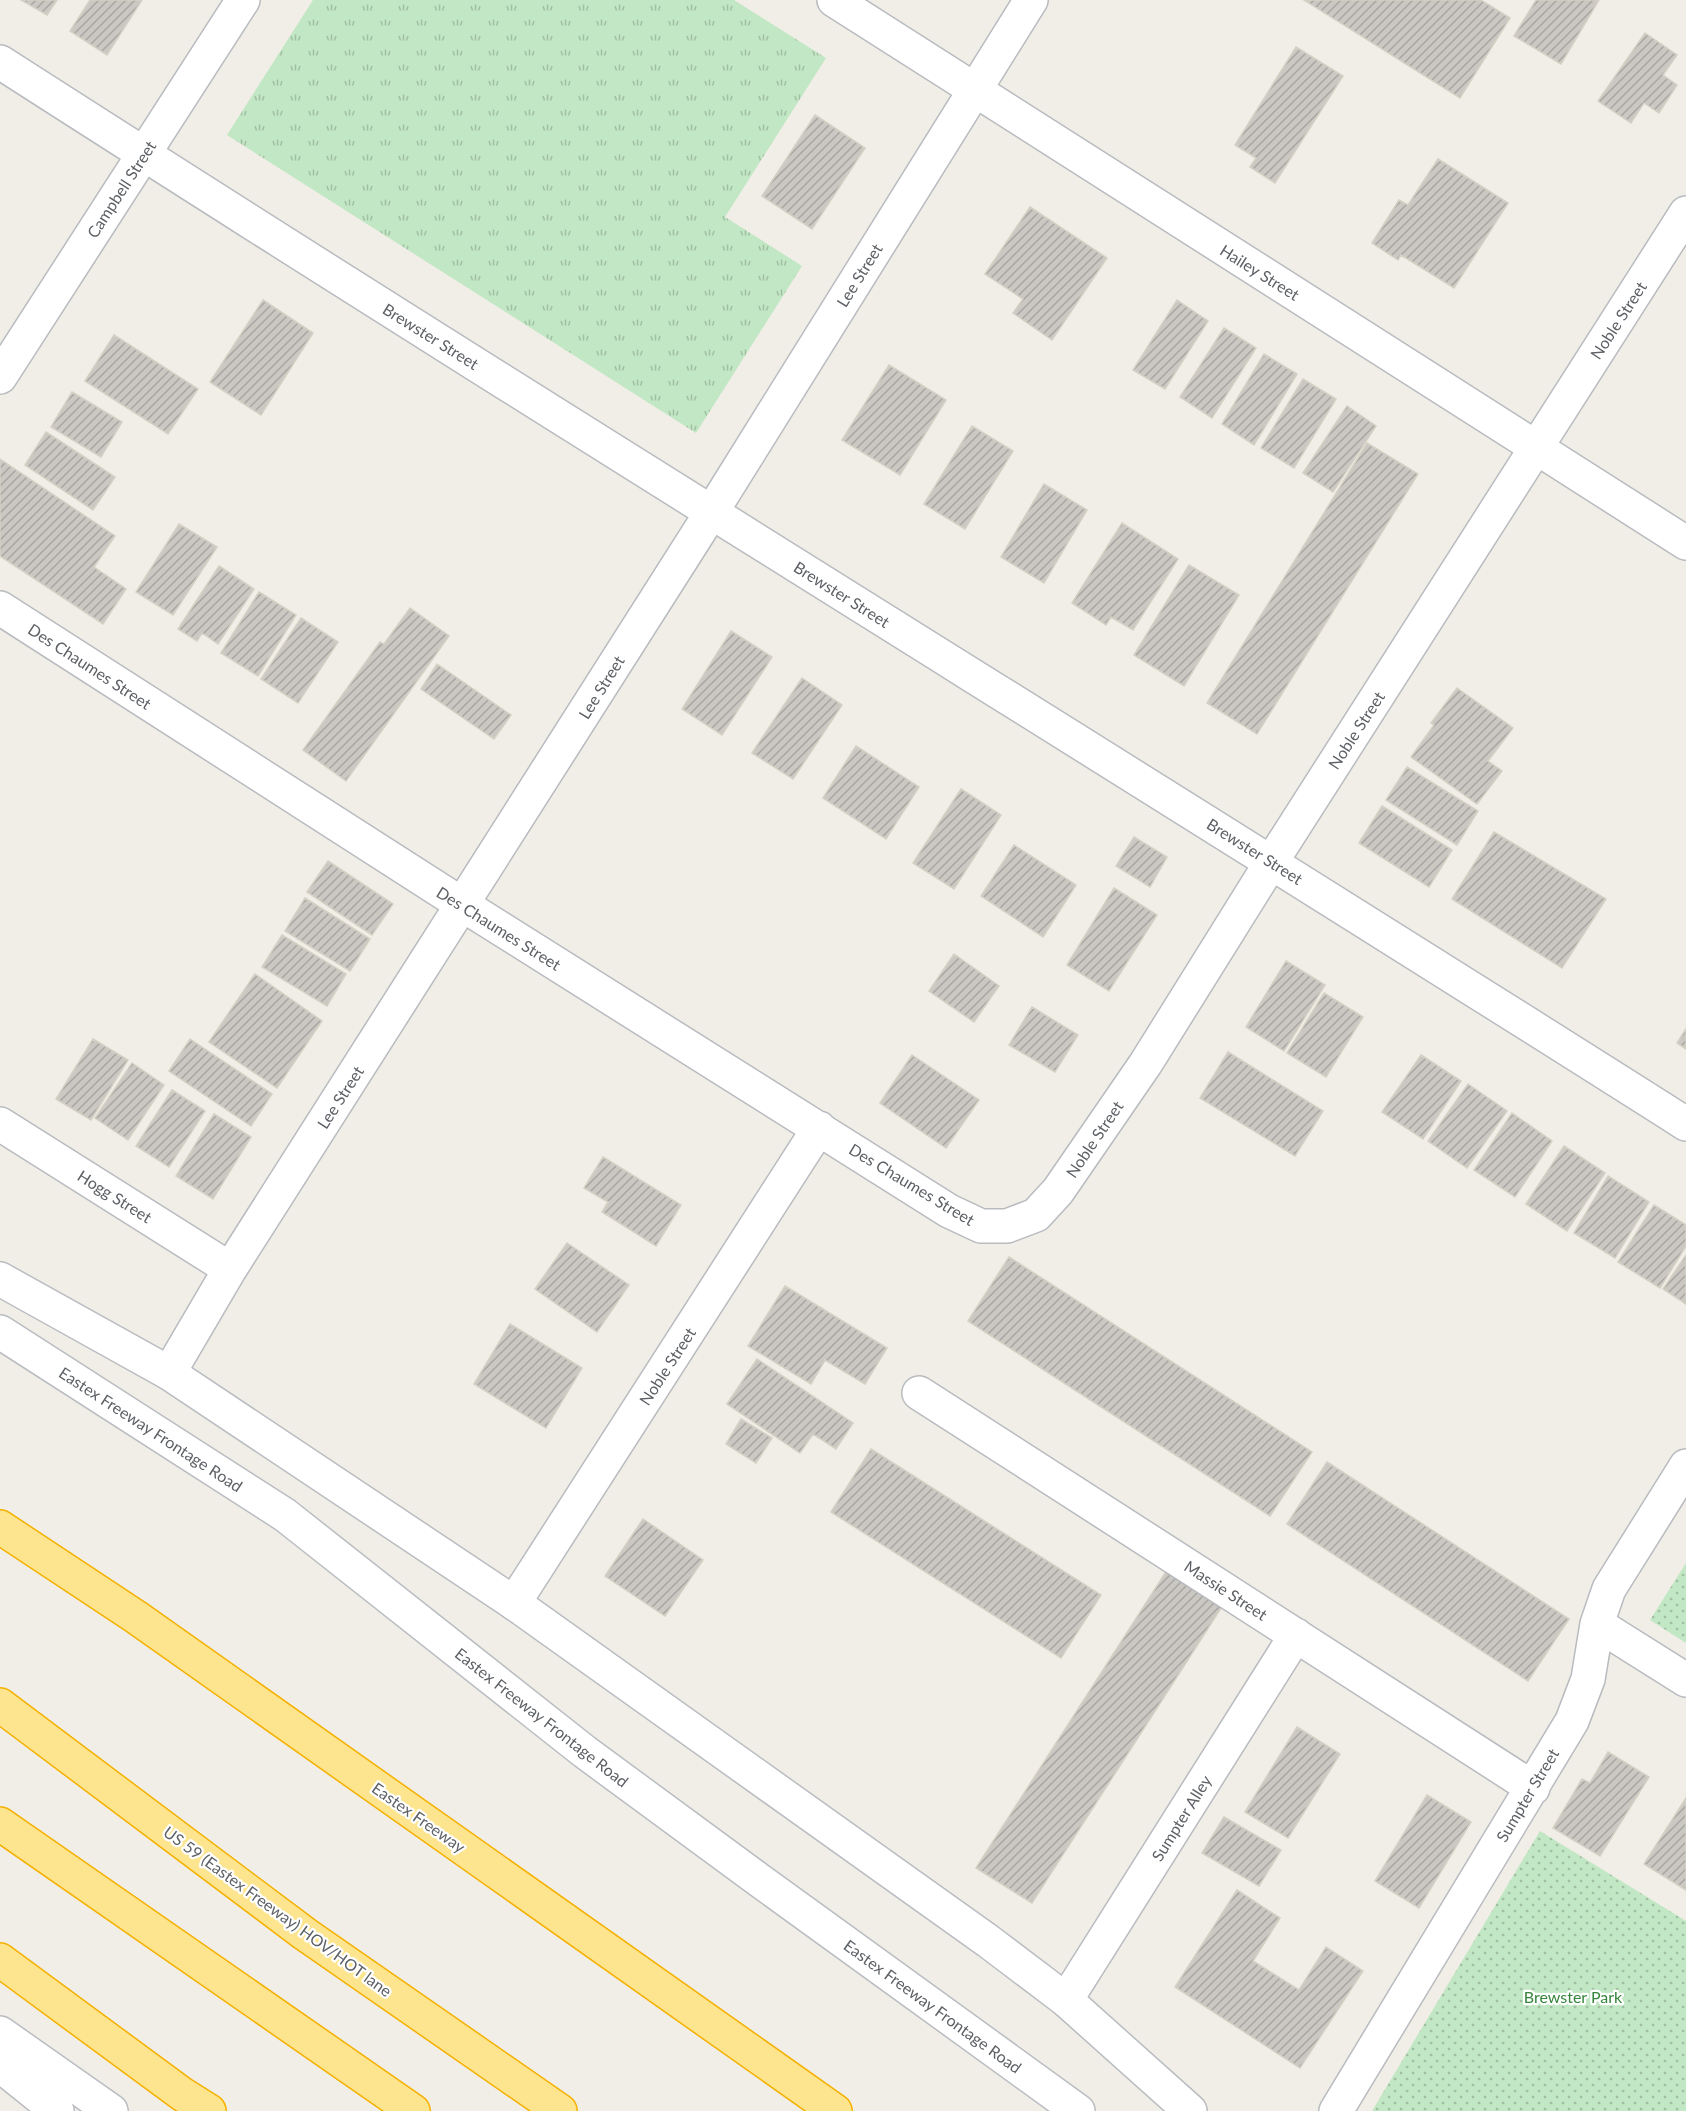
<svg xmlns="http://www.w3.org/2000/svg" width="1686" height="2111" font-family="Lato,sans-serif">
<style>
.grass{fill:url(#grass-tufts)}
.park{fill:url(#park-dots)}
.building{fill:url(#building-hatch);stroke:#d4d0c4;stroke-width:1.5}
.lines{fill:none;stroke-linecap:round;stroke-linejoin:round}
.minor-casing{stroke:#b8bbbf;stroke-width:36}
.secondary-casing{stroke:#b9bcc1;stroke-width:36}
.motorway-casing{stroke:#f5b000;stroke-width:36}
.minor{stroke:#fff;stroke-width:33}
.secondary{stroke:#fff;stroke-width:33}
.motorway{stroke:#fde58f;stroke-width:33}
.labels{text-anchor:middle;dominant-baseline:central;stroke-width:4.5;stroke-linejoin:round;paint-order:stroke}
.street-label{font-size:16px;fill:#5d6166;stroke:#fff}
.park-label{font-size:16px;fill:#35853c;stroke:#fff}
</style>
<defs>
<pattern id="grass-tufts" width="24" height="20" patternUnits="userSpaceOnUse" patternTransform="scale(1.5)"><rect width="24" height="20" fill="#c2e7c4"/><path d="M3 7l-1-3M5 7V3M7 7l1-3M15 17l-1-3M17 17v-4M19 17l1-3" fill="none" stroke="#a1bfa3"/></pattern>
<pattern id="park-dots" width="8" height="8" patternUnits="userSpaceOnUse" patternTransform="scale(1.5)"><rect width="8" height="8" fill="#c2e7c4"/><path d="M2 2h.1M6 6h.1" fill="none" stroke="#a1bfa3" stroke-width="1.8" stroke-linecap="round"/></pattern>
<pattern id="building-hatch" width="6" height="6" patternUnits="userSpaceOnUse" patternTransform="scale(1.5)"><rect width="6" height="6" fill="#cbc8c3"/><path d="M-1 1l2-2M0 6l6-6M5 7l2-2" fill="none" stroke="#a8a6a2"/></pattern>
</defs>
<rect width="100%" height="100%" fill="#f0eee6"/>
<path class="grass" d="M313,0h421l92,58 -101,159 77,49 -106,167 -469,-298z"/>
<path class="park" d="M1686,1563v80l-36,-23z
M1540,1831l146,90v190h-314z"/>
<path class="building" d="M21,0h36l-10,15z
M90,0h52l-35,55 -37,-24z
M1304,0h177l29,18 -50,80z
M1536,0h63l-38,64 -47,-28z
M1645,33l32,22 -14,20 14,10 -18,28 -15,-10 -13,20 -33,-22z
M1296,47l47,29 -68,107 -25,-16 6,-9 -21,-13z
M815,115l50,33 -53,81 -50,-33z
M1438,159l70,44 -54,85 -53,-33 -3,5 -26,-17 27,-43 9,5z
M1030,207l77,51 -55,82 -39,-27 10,-14 -38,-25z
M263,300l50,33 -52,82 -51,-33z
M1177,300l31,21 -43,68 -32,-19z
M1224,328l32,20 -44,70 -32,-21z
M114,335l84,54 -30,45 -83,-53z
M1264,354l33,20 -43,71 -32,-21z
M889,365l57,35 -46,75 -58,-35z
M1303,379l33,20 -42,69 -33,-20z
M72,392l50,30 -21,35 -50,-30z
M1347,406l29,20 -43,66 -30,-19z
M972,426l41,25 -48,78 -41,-25z
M46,432l69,45 -22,33 -68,-45z
M1367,443l51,31 -161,260 -50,-31z
M0,459l115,77 -21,31 32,22 -23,35 -103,-68z
M1044,484l43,26 -43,73 -43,-26z
M1122,523l56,36 -45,71 -22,-13 -5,8 -34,-22z
M179,524l38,23 -44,68 -37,-23z
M1189,565l50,30 -55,91 -50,-31z
M219,566l35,23 -36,55 -16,-11 -5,8 -19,-12z
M259,592l37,23 -38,61 -37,-23z
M410,608l39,28 -103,145 -43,-31 77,-108 4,2z
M301,618l37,24 -40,61 -37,-24z
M731,631l41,26 -50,78 -40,-26z
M437,664l74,51 -17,24 -73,-50z
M802,678l40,27 -49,74 -41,-26z
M1457,688l56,40 -25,33 14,10 -25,33 -66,-47 23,-32 -3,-2z
M856,746l63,41 -33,52 -63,-41z
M1407,767l71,44 -21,34 -71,-45z
M961,789l40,26 -47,74 -41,-26z
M1382,806l70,44 -23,37 -70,-44z
M1494,832l112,67 -44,69 -110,-69z
M1134,837l33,20 -17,30 -34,-21z
M1014,845l62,40 -33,52 -62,-41z
M328,861l65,43 -21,31 -65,-43z
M1114,888l43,27 -48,76 -42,-26z
M305,898l65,41 -20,32 -65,-40z
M282,935l64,39 -19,32 -65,-39z
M954,954l45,32 -25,36 -45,-31z
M1286,961l39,24 -41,66 -38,-24z
M255,974l67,47 -45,67 -68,-46z
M1324,993l39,24 -37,60 -39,-24z
M1032,1007l46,28 -23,37 -46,-27z
M1686,1029v20l-9,-6z
M93,1039l35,21 -37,60 -35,-21z
M190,1039l82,55 -21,32 -82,-55z
M1228,1052l95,59 -28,45 -95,-58z
M912,1055l67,45 -33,48 -66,-45z
M1421,1055l40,26 -38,58 -41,-27z
M132,1063l32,22 -36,55 -33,-22z
M1468,1084l39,27 -40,57 -39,-27z
M172,1090l33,21 -36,56 -33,-21z
M1512,1113l40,28 -37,56 -41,-27z
M214,1114l37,23 -38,62 -37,-23z
M1564,1146l41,27 -38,58 -41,-27z
M603,1157l78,48 -25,41 -54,-34 6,-10 -24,-14z
M1608,1176l41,26 -34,56 -41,-25z
M1654,1205l32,20v21l-26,42 -42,-26z
M567,1243l62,42 -32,47 -62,-43z
M1686,1255v49l-23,-15z
M1009,1257l303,195 -42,64 -302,-195z
M785,1286l102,62 -22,36 -40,-24 -14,24 -63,-38z
M510,1324l72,44 -36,60 -72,-44z
M757,1359l96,64 -17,26 -23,-15 -13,19 -73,-49z
M741,1419l31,19 -16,25 -30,-19z
M871,1449l230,146 -40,63 -230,-146z
M1327,1462l242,157 -41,62 -241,-157z
M643,1519l60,41 -38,56 -60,-40z
M1169,1567l56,35 -193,301 -56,-35z
M1297,1727l43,27 -52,84 -43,-26z
M1608,1752l41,25 -49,79 -47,-28 29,-49 8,4z
M1427,1795l44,27 -52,86 -44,-27z
M1686,1798v92l-42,-26z
M1224,1817l57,33 -22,36 -57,-33z
M1237,1890l43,28 -27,43 46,29 27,-43 37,24 -63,97 -125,-81z"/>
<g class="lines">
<g class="minor-casing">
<path id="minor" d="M834,0l852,543
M0,62c559,359 1125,706 1686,1062
M0,377l243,-377
M0,608l463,297 486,306 32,15h26l29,-11 22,-24 88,-128 126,-202 414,-648
M0,1124l230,145
M169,1373l61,-104 481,-756 320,-513
M919,1393l614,395
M514,1603l305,-475
M1597,1624l89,56
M1066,2000l230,-365
M1336,2111l236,-390 16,-42 9,-55 12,-35 77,-123"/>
</g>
<g class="secondary-casing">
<path id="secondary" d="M0,1279l169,94 345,230 474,338 78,59 124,111
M0,1332l285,183 300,237 174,128 319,231
M0,2033l111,78
M0,2065l57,46"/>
</g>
<g class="motorway-casing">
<path id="motorway" d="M0,1527l136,90 699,494
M0,1705l305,229 255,177
M0,1824l413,287
M0,1960l182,134 27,17"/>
</g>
<use href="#minor" class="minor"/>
<use href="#secondary" class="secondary"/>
<use href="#motorway" class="motorway"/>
</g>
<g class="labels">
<g class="street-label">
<text transform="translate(121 189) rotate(-57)">Campbell Street</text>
<text transform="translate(1260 272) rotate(32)">Hailey Street</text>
<text transform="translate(859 275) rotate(-58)">Lee Street</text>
<text transform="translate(1618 320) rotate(-57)">Noble Street</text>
<text transform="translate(431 336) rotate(32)">Brewster Street</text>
<text transform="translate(842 594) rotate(32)">Brewster Street</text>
<text transform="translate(90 666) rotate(33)">Des Chaumes Street</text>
<text transform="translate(601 687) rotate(-58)">Lee Street</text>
<text transform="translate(1356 730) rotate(-57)">Noble Street</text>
<text transform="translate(1255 851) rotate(32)">Brewster Street</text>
<text transform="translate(499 928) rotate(32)">Des Chaumes Street</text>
<text transform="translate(340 1097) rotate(-57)">Lee Street</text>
<text transform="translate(1094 1139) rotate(-56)">Noble Street</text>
<text transform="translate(912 1184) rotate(31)">Des Chaumes Street</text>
<text transform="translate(115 1196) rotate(32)">Hogg Street</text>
<text transform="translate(667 1366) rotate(-57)">Noble Street</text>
<text transform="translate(151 1429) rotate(33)">Eastex Freeway Frontage Road</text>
<text transform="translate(1226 1590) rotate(33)">Massie Street</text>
<text transform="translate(542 1717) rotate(38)">Eastex Freeway Frontage Road</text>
<text transform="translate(1527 1795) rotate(-59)">Sumpter Street</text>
<text transform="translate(419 1817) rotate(35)">Eastex Freeway</text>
<text transform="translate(1181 1818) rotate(-58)">Sumpter Alley</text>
<text transform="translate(278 1911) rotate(36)">US 59 (Eastex Freeway) HOV/HOT lane</text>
<text transform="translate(933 2006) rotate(36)">Eastex Freeway Frontage Road</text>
</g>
<g class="park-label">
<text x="1573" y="1996">Brewster Park</text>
</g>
</g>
</svg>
